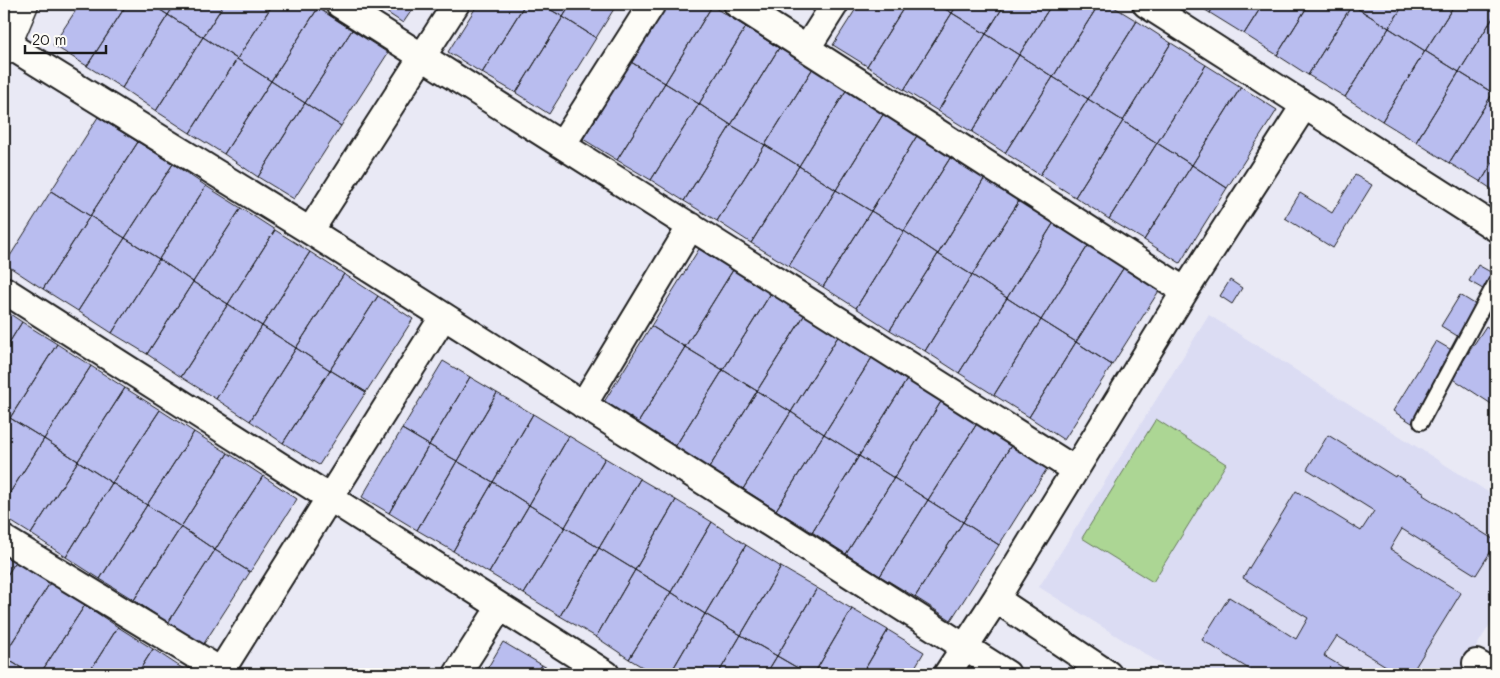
<svg xmlns="http://www.w3.org/2000/svg" width="1500" height="678" font-family="Mali,sans-serif">
<style>
.built{fill:#dbdcf3}
.green{fill:#acd694;stroke:#647958}
.building{fill:#b9bdef;stroke:#1c1c1c}
.lines{fill:none;stroke-linecap:round;stroke-linejoin:round}
.lane-casing{stroke:#1c1c1c;stroke-width:18}
.street-casing{stroke:#1c1c1c;stroke-width:30}
.secondary-casing{stroke:#1c1c1c;stroke-width:31}
.lane{stroke:#fdfcf7;stroke-width:14}
.street{stroke:#fdfcf7;stroke-width:26}
.secondary{stroke:#fdfcf7;stroke-width:28}
</style>
<rect width="100%" height="100%" fill="#e9e9f5"/>
<filter id="ink" filterUnits="userSpaceOnUse"><feTurbulence type="fractalNoise" baseFrequency=".02" numOctaves="2"/><feDisplacementMap in="SourceGraphic" scale="10" xChannelSelector="R" yChannelSelector="G"/><feConvolveMatrix kernelMatrix="1 2 1 2 8 2 1 2 1" color-interpolation-filters="sRGB"/></filter>
<g filter="url(#ink)">
<path class="built" d="M1209,315l287,182v118l-37,59h-282l-138,-87z"/>
<path class="green" d="M1156,419l70,45 -73,118 -71,-44z"/>
<path class="building" d="M80,4h47l-40,62 -34,-21z
M127,4h24l17,11 -46,73 -35,-22z
M151,4h24l-7,11z
M175,4h49l-21,33 -35,-22z
M224,4h49l-36,55 -34,-22z
M273,4h39l6,4 -47,73 -34,-22z
M374,4h42l-13,19z
M478,4h47l-43,69 -34,-21z
M525,4h16l22,13 -47,76 -34,-20z
M541,4h30l-8,13z
M571,4h46l-21,34 -33,-21z
M667,4h41l4,2 -47,77 -34,-21z
M859,4h47l-39,62 -34,-21z
M906,4h30l16,9 -48,77 -37,-24z
M936,4h22l-6,9z
M958,4h47l-19,30 -34,-21z
M1005,4h47l-33,51 -33,-21z
M1052,4h47l-46,73 -34,-22z
M1099,4h10l28,17 -49,78 -35,-22z
M1196,4h19l-5,9z
M1215,4h48l-19,30 -34,-21z
M1263,4h46l-32,51 -33,-21z
M1309,4l43,1 -44,70 -31,-20z
M1353,4h51l-15,24 -37,-23z
M1404,4h51l-30,47 -36,-23z
M1455,4h41v9l-37,59 -34,-21z
M1352,5l37,23 -44,69 -37,-22z
M712,6l34,21 -47,77 -34,-21z
M318,8l34,22 -47,73 -34,-22z
M952,13l34,21 -48,77 -34,-21z
M1496,13v75l-3,5 -34,-21z
M168,15l35,22 -47,74 -34,-23z
M563,17l33,21 -47,76 -33,-21z
M1137,21l34,22 -48,78 -35,-22z
M746,27l33,21 -48,77 -32,-21z
M1389,28l36,23 -43,70 -37,-24z
M352,30l36,23 -47,73 -36,-23z
M986,34l33,21 -47,77 -34,-21z
M203,37l34,22 -47,74 -34,-22z
M1171,43l35,22 -49,78 -34,-22z
M779,48l34,20 -48,77 -34,-20z
M1425,51l34,21 -43,70 -34,-21z
M1019,55l34,22 -48,76 -33,-21z
M237,59l34,22 -47,73 -34,-21z
M631,62l34,21 -48,77 -34,-21z
M1206,65l35,22 -49,78 -35,-22z
M813,68l34,21 -48,77 -34,-21z
M1459,72l34,21 -44,70 -33,-21z
M1053,77l35,22 -48,76 -35,-22z
M271,81l34,22 -47,74 -34,-23z
M665,83l34,21 -48,76 -34,-20z
M1241,87l36,23 -50,78 -35,-23z
M847,89l37,24 -48,77 -37,-24z
M1493,93l3,2v62l-15,25 -32,-19z
M1088,99l35,22 -48,76 -35,-22z
M305,103l36,23 -47,73 -36,-22z
M699,104l32,21 -47,76 -33,-21z
M884,113l34,21 -47,77 -35,-21z
M98,117l40,25 -48,74 -39,-25z
M1123,121l34,22 -48,76 -34,-22z
M731,125l34,20 -48,76 -33,-20z
M918,134l34,21 -48,76 -33,-20z
M138,142l35,22 -48,74 -35,-22z
M1157,143l35,22 -48,75 -35,-21z
M765,145l34,21 -48,77 -34,-22z
M952,155l34,21 -48,78 -34,-23z
M1496,157v35l-15,-10z
M173,164l33,22 -47,73 -34,-21z
M1192,165l35,23 -47,75 -36,-23z
M799,166l37,24 -47,76 -38,-23z
M1355,175l17,10 -39,63 -48,-30 15,-25 32,20z
M986,176l35,22 -49,77 -34,-21z
M206,186l35,22 -48,74 -34,-23z
M836,190l35,21 -48,76 -34,-21z
M51,191l39,25 -47,73 -38,-25z
M1021,198l35,21 -49,79 -35,-23z
M241,208l34,22 -47,74 -35,-22z
M871,211l33,20 -48,77 -33,-21z
M90,216l35,22 -47,73 -35,-22z
M1056,219l35,22 -50,79 -34,-22z
M275,230l35,22 -48,74 -34,-22z
M904,231l34,23 -48,76 -34,-22z
M125,238l34,21 -47,74 -34,-22z
M1091,241l35,23 -50,78 -35,-22z
M699,249l34,21 -48,77 -34,-21z
M310,252l34,22 -48,74 -34,-22z
M938,254l34,21 -47,76 -35,-21z
M159,259l34,23 -46,72 -35,-21z
M1126,264l36,22 -50,79 -36,-23z
M1478,265l18,10 -8,17 -19,-11z
M733,270l38,23 -48,77 -38,-23z
M344,274l34,22 -48,74 -34,-22z
M972,275l35,23 -48,75 -34,-22z
M1230,280l12,8 -10,16 -12,-8z
M193,282l35,22 -47,73 -34,-23z
M771,293l34,21 -48,77 -34,-21z
M1460,295l18,11 -19,31 -18,-11z
M378,296l35,23 -47,73 -36,-22z
M1007,298l34,22 -47,75 -35,-22z
M228,304l34,22 -46,73 -35,-22z
M4,310l18,12 -18,29z
M805,314l34,21 -48,77 -34,-21z
M1041,320l35,22 -47,75 -35,-22z
M22,322l35,22 -47,74 -6,-5v-62z
M262,326l34,22 -46,73 -34,-22z
M651,326l34,21 -47,76 -34,-21z
M1486,326l10,7v74l-44,-29z
M839,335l34,21 -49,78 -33,-22z
M1436,341l19,11 -43,71 -19,-12z
M1076,342l36,23 -48,75 -35,-23z
M57,344l34,22 -47,73 -34,-21z
M685,347l38,23 -48,77 -37,-24z
M296,348l34,22 -47,73 -33,-22z
M873,356l35,22 -49,78 -35,-22z
M443,361l27,16 -41,68 -27,-16z
M91,366l34,22 -47,73 -34,-22z
M330,370l36,22 -47,73 -36,-22z
M723,370l34,21 -48,77 -34,-21z
M470,377l27,16 -40,68 -28,-16z
M908,378l34,22 -48,78 -35,-22z
M125,388l35,22 -48,73 -34,-22z
M757,391l34,21 -48,77 -34,-21z
M497,393l36,21 -40,68 -36,-21z
M942,400l36,22 -50,78 -34,-22z
M160,410l34,22 -47,73 -35,-22z
M791,412l33,22 -48,76 -33,-21z
M533,414l36,22 -40,69 -36,-23z
M10,418l34,21 -40,63v-75z
M978,422l34,22 -49,78 -35,-22z
M402,429l27,16 -40,68 -27,-16z
M194,432l34,21 -47,74 -34,-22z
M824,434l35,22 -47,76 -36,-22z
M1328,435l67,42 1,-2 29,18 -2,2 73,46v2l-20,32 -74,-46 -12,20 71,44 -50,81h-12l-62,-38 -13,20 30,18h-97l-55,-34 27,-43 67,42 12,-21 -65,-40 53,-87 65,40 13,-20 -67,-42z
M569,436l36,22 -40,69 -36,-22z
M44,439l34,22 -47,73 -27,-17v-15z
M1012,444l36,23 -49,78 -36,-23z
M429,445l28,16 -40,69 -28,-17z
M228,453l35,23 -48,74 -34,-23z
M859,456l35,22 -48,76 -34,-22z
M605,458l35,21 -41,69 -34,-21z
M78,461l34,22 -46,74 -35,-23z
M457,461l36,21 -40,69 -36,-21z
M263,476l34,23 -47,73 -35,-22z
M894,478l34,22 -48,76 -34,-22z
M640,479l36,21 -41,70 -36,-22z
M493,482l36,23 -40,68 -36,-22z
M112,483l35,22 -47,74 -34,-22z
M676,500l36,22 -41,70 -36,-22z
M928,500l35,22 -48,75 -35,-21z
M147,505l34,22 -47,73 -34,-21z
M529,505l36,22 -41,67 -35,-21z
M712,522l34,23 -41,69 -34,-22z
M963,522l36,23 -48,75 -36,-23z
M181,527l34,23 -47,73 -34,-23z
M565,527l34,21 -39,68 -36,-22z
M746,545l35,22 -40,68 -36,-21z
M599,548l36,22 -39,67 -36,-21z
M215,550l35,22 -47,73 -35,-22z
M4,553l12,8 -12,19z
M16,561l34,22 -46,72v-75z
M781,567l36,21 -40,68 -36,-21z
M635,570l36,22 -42,67 -33,-22z
M50,583l35,22 -45,69h-9l-27,-17v-2z
M817,588l35,21 -38,65h-6l-31,-18z
M671,592l34,22 -35,60h-16l-25,-15z
M85,605l33,22 -30,47h-48z
M852,609l36,21 -26,44h-48z
M705,614l36,21 -23,39h-48z
M118,627l35,22 -16,25h-49z
M888,630l36,22 -13,22h-49z
M741,635l36,21 -11,18h-48z
M503,642l39,23 -6,9h-52z
M153,649l35,23 -1,2h-50z
M777,656l31,18h-42z
M4,657l27,17h-27z
M542,665l16,9h-22z"/>
<g class="lines">
<g class="lane-casing">
<path id="lane" d="M1421,422l75,-140"/>
</g>
<g class="street-casing">
<path id="street" d="M339,4l736,466
M737,4l448,287
M1146,4l350,224
M7,44l303,187 697,443
M807,48l28,-44
M562,145l90,-141
M310,231l146,-227
M4,290l602,384
M583,405l108,-179
M4,539l222,135
M996,599l112,75
M1476,663l19,11
M219,674l224,-357
M457,674l43,-67
M947,674l49,-75 189,-308 119,-185"/>
</g>
<g class="secondary-casing">
<path id="secondary" d="M4,51l20,-47"/>
</g>
<use href="#lane" class="lane"/>
<use href="#street" class="street"/>
<use href="#secondary" class="secondary"/>
</g>
</g>
<rect width="1500" height="678" fill="none" stroke="#fdfcf7" stroke-width="20"/>
<rect x="10" y="10" width="1480" height="658" fill="none" stroke="#1c1c1c" stroke-width="2" filter="url(#ink)"/>
<path d="M25 45v8h81v-8" fill="none" stroke="#1c1c1c" stroke-width="2.5"/>
<text x="32" y="45" font-size="15" fill="#1c1c1c" stroke="#fdfcf7" stroke-width="4" paint-order="stroke">20 m</text>
</svg>
